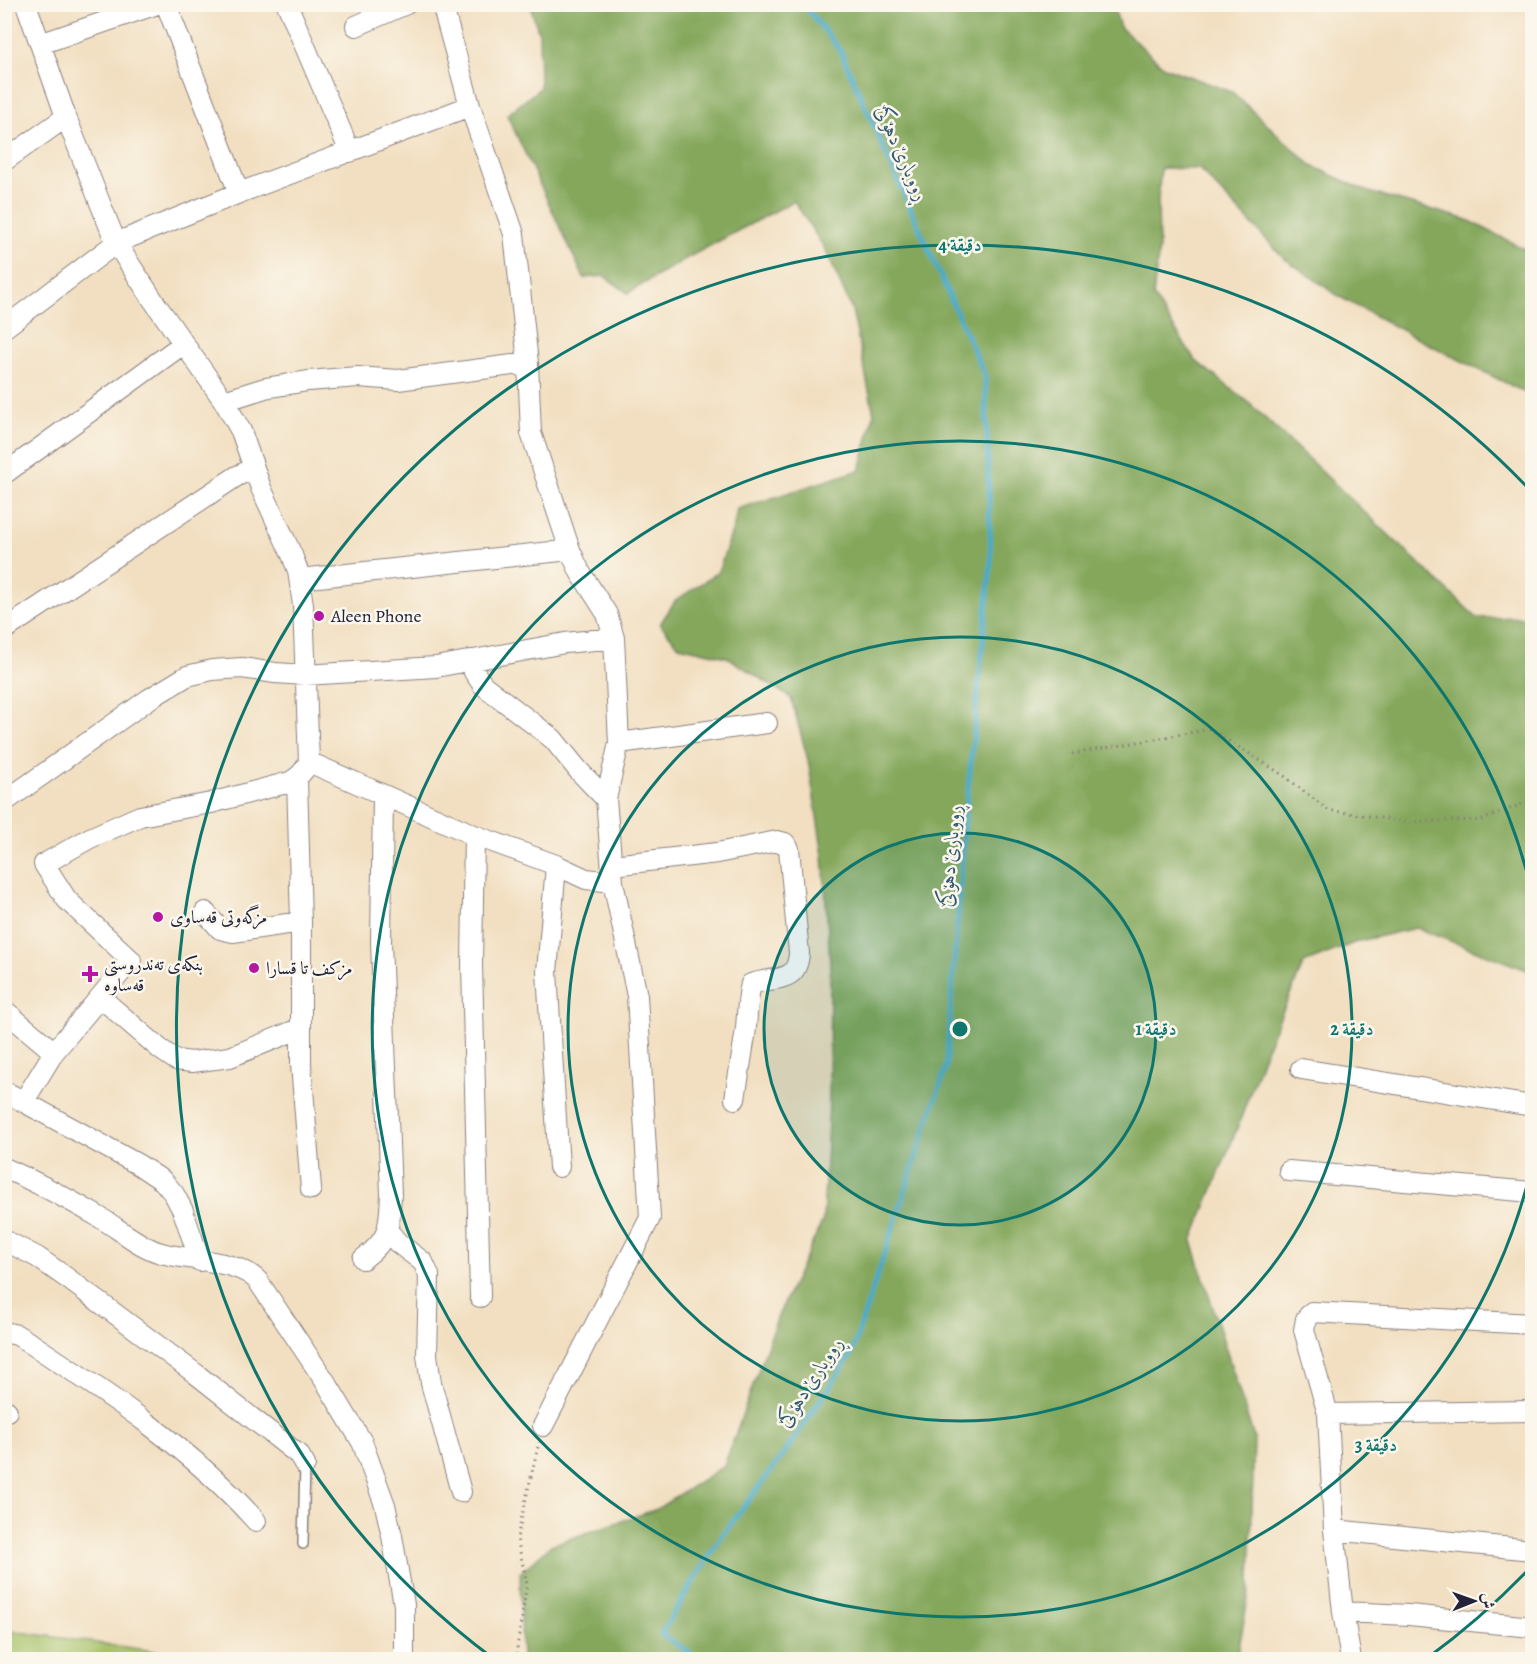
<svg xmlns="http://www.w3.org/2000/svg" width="1537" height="1664" font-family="Alegreya,Amiri,serif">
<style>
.green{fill:#a5c168;stroke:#647252;stroke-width:1.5}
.forest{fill:#84a75c;stroke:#53644c;stroke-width:1.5}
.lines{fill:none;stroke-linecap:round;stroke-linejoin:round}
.stream{stroke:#4aabc9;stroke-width:5}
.service-casing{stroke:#8a807e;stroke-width:12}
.minor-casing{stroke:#8a807e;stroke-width:22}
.path{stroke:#8a807e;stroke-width:3;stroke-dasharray:1.5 4.5;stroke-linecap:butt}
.service{stroke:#fff;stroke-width:9}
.minor{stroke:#fff;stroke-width:20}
.ring{fill:none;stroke:#0f766e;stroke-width:3}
.poi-dot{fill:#b5179e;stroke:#fbf7ec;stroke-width:2}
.labels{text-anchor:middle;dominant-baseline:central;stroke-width:5;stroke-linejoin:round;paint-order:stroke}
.poi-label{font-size:18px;fill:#22223b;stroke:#fbf7ec;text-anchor:start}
.water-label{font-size:20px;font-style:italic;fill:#325974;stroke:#fbf7ec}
.centre{fill:#0f766e;stroke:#fbf7ec;stroke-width:3}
.ring-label{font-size:18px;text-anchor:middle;font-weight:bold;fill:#0f766e;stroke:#fbf7ec;stroke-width:5;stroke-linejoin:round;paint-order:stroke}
</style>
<rect width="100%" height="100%" fill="#fbf7ec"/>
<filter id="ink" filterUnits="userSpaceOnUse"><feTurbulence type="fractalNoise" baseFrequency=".0167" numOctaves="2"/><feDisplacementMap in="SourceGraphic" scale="12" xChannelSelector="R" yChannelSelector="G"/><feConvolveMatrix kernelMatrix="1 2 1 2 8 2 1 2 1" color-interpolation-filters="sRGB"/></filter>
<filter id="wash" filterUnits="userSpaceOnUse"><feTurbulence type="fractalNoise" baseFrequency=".008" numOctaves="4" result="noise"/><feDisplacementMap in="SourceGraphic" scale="24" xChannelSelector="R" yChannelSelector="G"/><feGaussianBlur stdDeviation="1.35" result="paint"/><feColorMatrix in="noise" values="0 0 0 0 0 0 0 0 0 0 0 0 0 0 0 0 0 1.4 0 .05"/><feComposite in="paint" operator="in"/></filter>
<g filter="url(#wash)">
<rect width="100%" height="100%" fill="#f2dfc1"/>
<path class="green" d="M5,1630l204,29h5h-209z"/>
<path class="forest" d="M530,5h583l7,22 44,40 68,25 80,74 54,25 102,29 64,33v143l-112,-56 -80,-43 -55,-38 -86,-90 -38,-1 -3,32 1,49 -6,47 42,64 55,44 227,214 55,-1v355l-116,-44 -57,13 -55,22 -38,86 -28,77 -46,115 62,197 -4,149 -13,72h-715l-2,-86 31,-28 106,-36 67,-43 54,-150 45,-96 6,-119 1,-138 -7,-108 -15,-95 -17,-62 -64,-41 -48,-11 -19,-22 15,-23 43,-29 16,-46 3,-17 123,-39 14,-56 -22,-104 -27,-61 -31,-48 -107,57 -59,35 -24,-17 -20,2 -77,-163 33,-27 -1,-54z"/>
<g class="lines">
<path class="stream" d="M701,1660l-40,-26 60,-97 67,-89 63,-93 95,-288 20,-258 25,-246 -6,-187 -145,-326 -37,-46"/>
</g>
</g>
<g filter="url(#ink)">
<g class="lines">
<g class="service-casing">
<path id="service" d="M303,1544l2,-79"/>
</g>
<g class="minor-casing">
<path id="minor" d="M166,4l73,189
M287,4l63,148
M442,4l28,102 44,128 14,129 3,70 39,117 10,22 27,42 7,24 5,105 -13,56 7,83 24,114 13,222 -107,208
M356,26l50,-22
M40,44l117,-40
M4,161l62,-44
M4,328l112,-85 123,-50 231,-87
M224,401l41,-13 43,-7 50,-4 40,3 130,-17
M4,474l179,-130
M300,579l270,-29
M4,630l233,-154 17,-8
M471,660l3,12 9,13 70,54 26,32 27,28
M619,743l148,-20
M309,762l165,73 82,30 30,14 27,3
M297,778l4,144v142l10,125
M4,802l145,-103 38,-23 25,-6 30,-2 33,5 30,2 131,-8 129,-24 49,-5
M474,835l-2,129 8,333
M556,865l-9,107 12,195
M613,865l104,-12 60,-12 8,2 4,6 10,104c-2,31 -23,23 -48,31 -5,19 -3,38 -7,58 -3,19 -6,37 -9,57
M205,912l15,17 13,3 68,-10
M100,997l60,52 16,11 16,2 38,-5 71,-29
M4,1010l50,42
M1301,1069l231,37
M4,1091l135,74 24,16 11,13 9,17 17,50
M24,1101l30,-49 77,-92 -64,-60 -23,-36 46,-26 50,-22 71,-13 79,-21c9,-5 14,-10 19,-20l-6,-157 -5,-34 -6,-16 -31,-67 -20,-57 -17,-30 -71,-101 -37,-57 -50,-126 -40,-113
M4,1168c33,14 64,31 95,49 19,11 38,28 59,35 29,9 80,7 100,29l69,103 35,58 23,63 7,31 12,69v55
M1289,1171l243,21
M388,1231l10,12 25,19 6,13 -2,80 4,28 30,109
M4,1240l33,17 30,21 129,96 103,81 6,10
M363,1259c28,-21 26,-32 28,-65l-10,-252 2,-145
M4,1332l13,3 13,8c80,52 163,107 226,178
M4,1411h3
M1328,1414l204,-3
M1334,1530l198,20
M1343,1612l66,3 123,12
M1351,1660l-8,-48 -9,-82 -6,-116 -24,-84 2,-11 6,-7 220,12"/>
</g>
<path class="path" d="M1072,754l138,-25 73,46 45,35 79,12 75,-2 50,-20
M515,1660l12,-76 -10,-46 22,-96"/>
<use href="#service" class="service"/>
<use href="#minor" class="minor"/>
</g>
</g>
<circle cx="960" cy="1029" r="196" fill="#0f766e" fill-opacity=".12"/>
<g class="ring">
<circle cx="960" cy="1029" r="196"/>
<circle cx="960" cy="1029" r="392"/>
<path d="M1532 1166A588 588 0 1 1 1532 892"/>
<path d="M1529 1569A784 784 0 0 1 1426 1659M494 1659A784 784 0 1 1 1529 489"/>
</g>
<g class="poi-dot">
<circle cx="319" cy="616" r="6"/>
<circle cx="158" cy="917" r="6"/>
<circle cx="254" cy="968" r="6"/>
<path d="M87 965h6v6h6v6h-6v6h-6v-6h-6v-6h6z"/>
</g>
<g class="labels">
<g class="poi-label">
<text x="331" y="616">Aleen Phone</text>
<text x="170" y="917">مزگەوتی قەساوی</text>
<text x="104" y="964">بنکەی تەندروستی<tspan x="104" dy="21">قەساوە</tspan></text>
<text x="266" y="968">مزكف تا قسارا</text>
</g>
<g class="water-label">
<text transform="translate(902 153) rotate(66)">ڕووبارێ دهۆكێ</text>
<text transform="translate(950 856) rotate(-85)">ڕووبارێ دهۆكێ</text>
<text transform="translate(810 1382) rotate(-57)">ڕووبارێ دهۆكێ</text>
</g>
</g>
<circle cx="960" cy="1029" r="9" class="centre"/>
<g class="ring-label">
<text x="960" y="251">4 دقيقة</text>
<text x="1156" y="1035">1 دقيقة</text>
<text x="1352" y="1035">2 دقيقة</text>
<text x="1376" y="1451">3 دقيقة</text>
</g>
<rect width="1537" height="1664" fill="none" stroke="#fbf7ec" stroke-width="24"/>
<g transform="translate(1474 1601) rotate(89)" stroke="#fbf7ec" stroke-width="4.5" paint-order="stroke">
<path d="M0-4.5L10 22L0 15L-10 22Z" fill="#22223b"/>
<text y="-9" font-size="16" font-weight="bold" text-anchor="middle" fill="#22223b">ش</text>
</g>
</svg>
